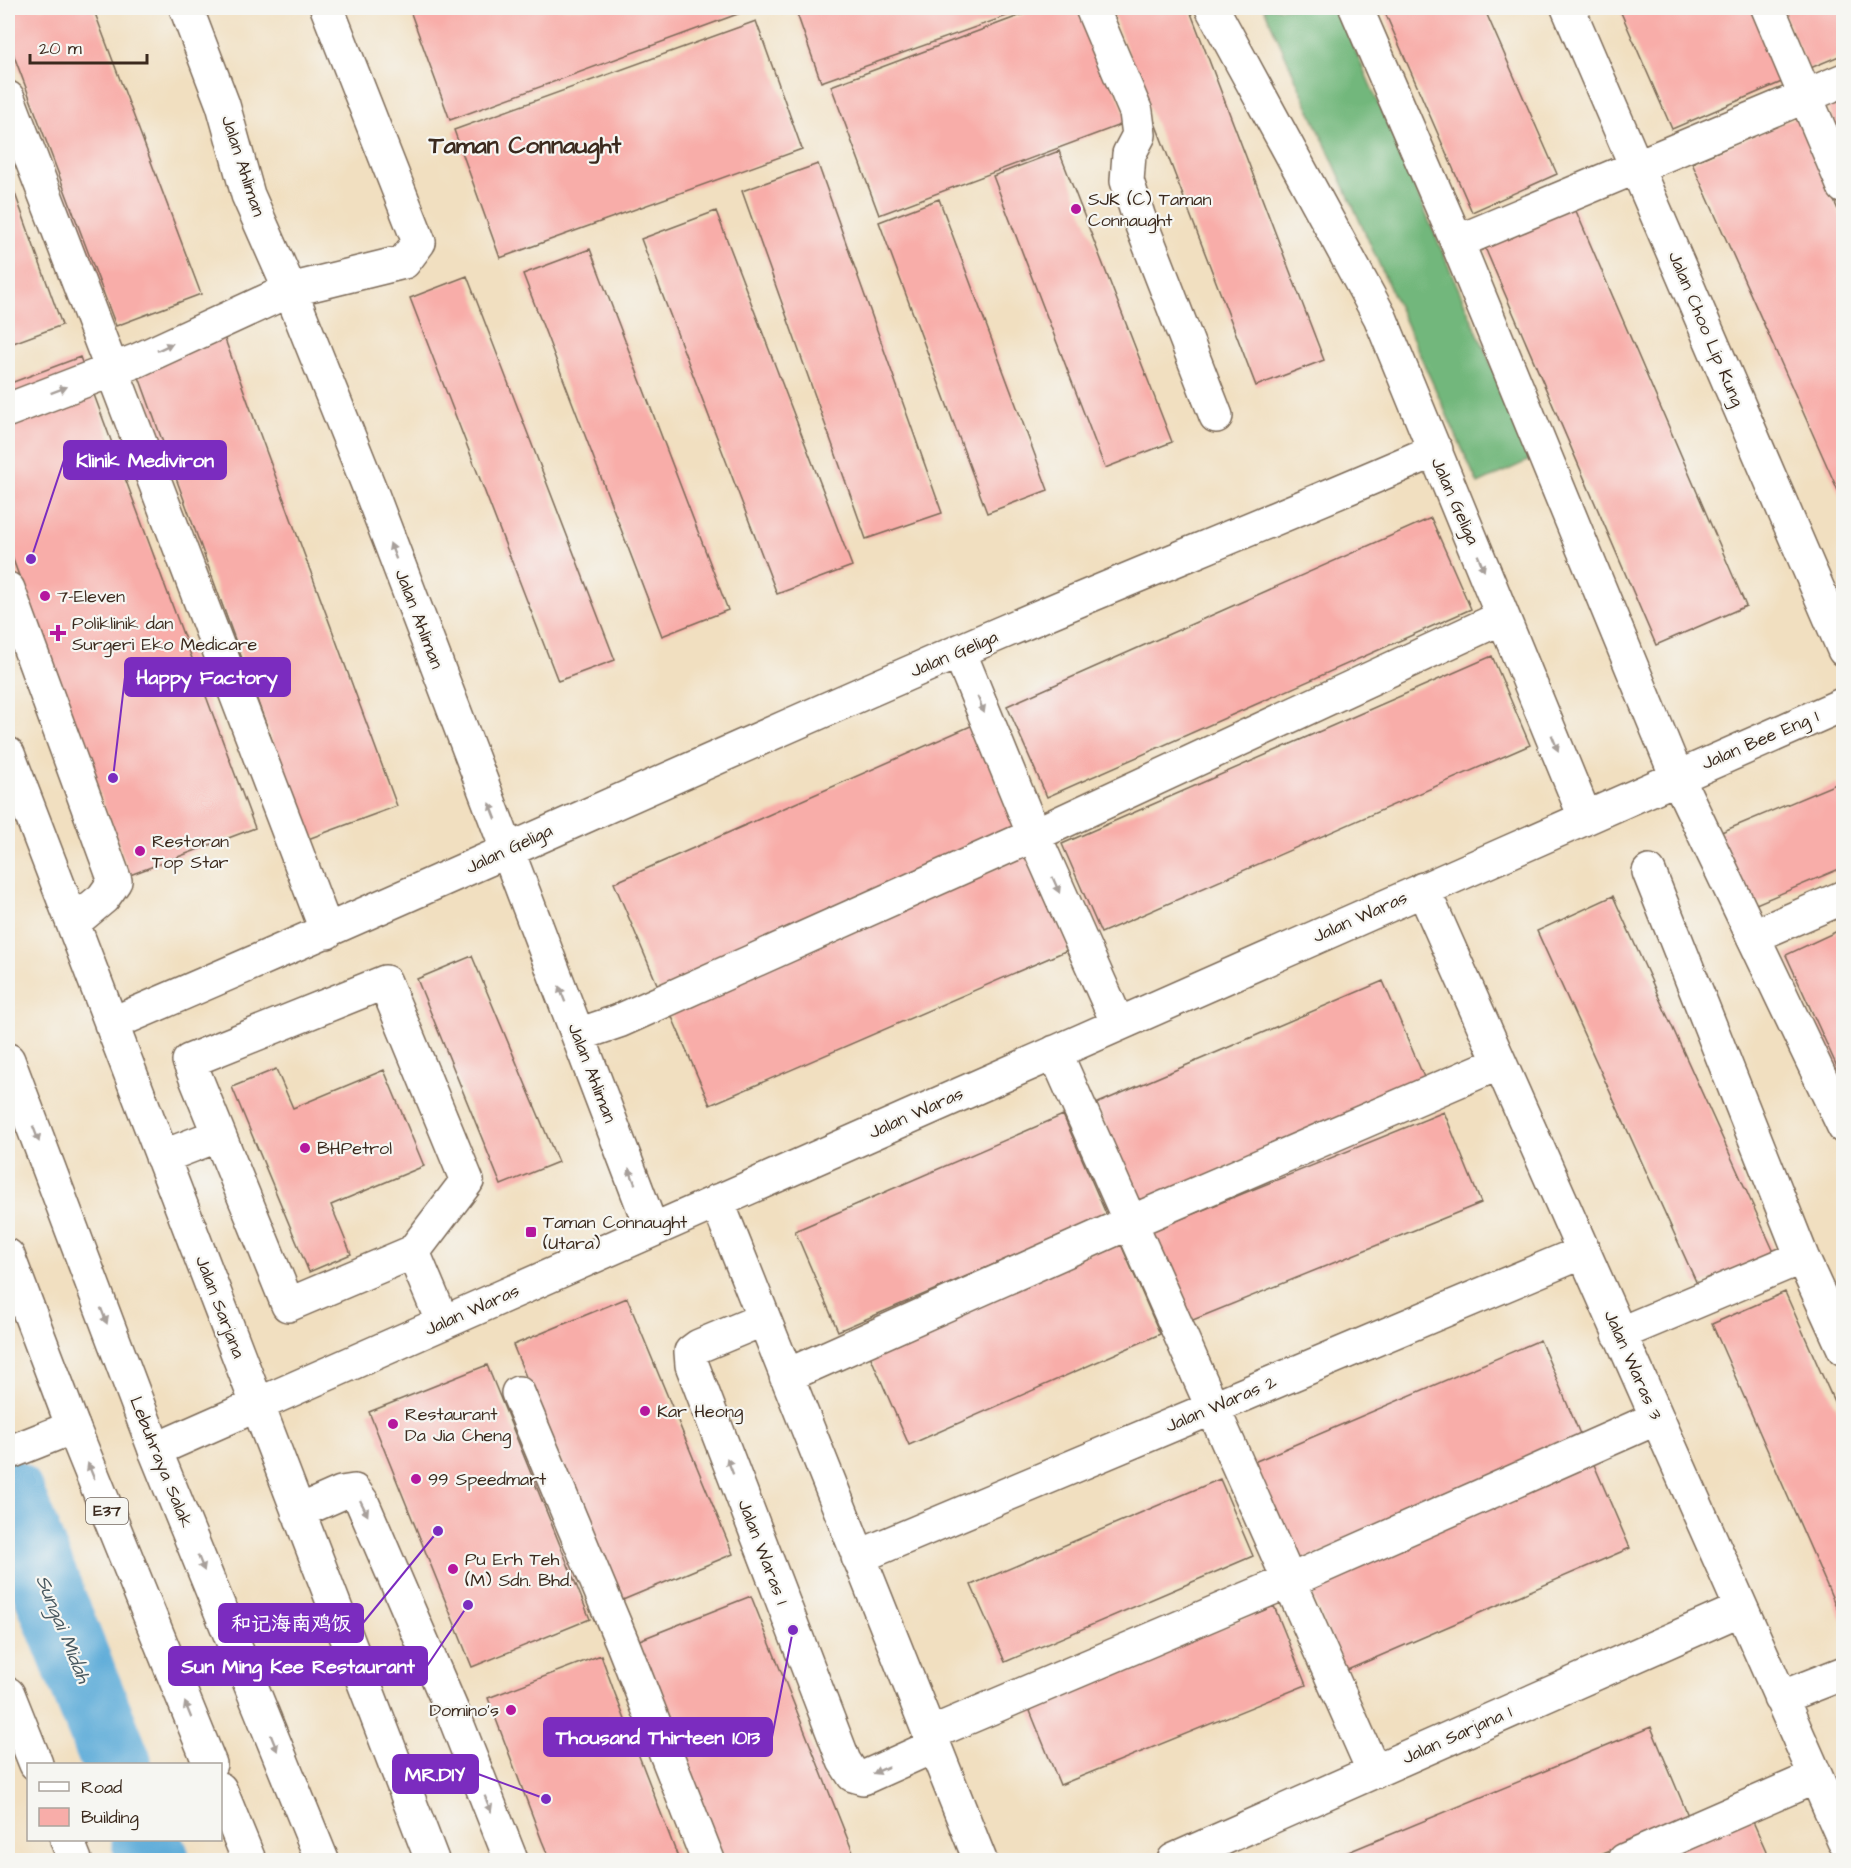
<svg xmlns="http://www.w3.org/2000/svg" width="1851" height="1868" font-family="'Architects Daughter','LXGW WenKai TC',sans-serif">
<style>
.forest{fill:#72b77c;stroke:#56704d;stroke-width:1.5}
.lines{fill:none;stroke-linecap:round;stroke-linejoin:round}
.river{stroke:#60add9;stroke-width:70}
.building{fill:#f8ada9}
.minor-casing{stroke:#7b6957;stroke-width:36}
.highway-casing{stroke:#7b6957;stroke-width:36}
.minor{stroke:#fff;stroke-width:33}
.highway{stroke:#fff;stroke-width:33}
.oneway{fill:#a79f9a}
.poi-dot{fill:#b5179e;stroke:#f6f6f2;stroke-width:2}
.labels{text-anchor:middle;dominant-baseline:central;stroke-width:4.5;stroke-linejoin:round;paint-order:stroke}
.shield{fill:#f6f6f2;stroke:#73675e;stroke-width:1.5}
.shield-label{font-size:16px;font-weight:bold;fill:#3b2a1e}
.street-label{font-size:18px;fill:#3b2a1e;stroke:#f6f6f2}
.poi-label{font-size:18px;fill:#3b2a1e;stroke:#f6f6f2;text-anchor:start}
.water-label{font-size:20px;font-style:italic;fill:#48585f;stroke:#f6f6f2}
.district-label{font-size:24px;font-weight:bold;fill:#3b2a1e;stroke:#f6f6f2}
.leader{fill:none;stroke:#7b2cbf;stroke-width:2}
.callout-dot{fill:#7b2cbf;stroke:#f6f6f2;stroke-width:2}
.callout{fill:#7b2cbf;stroke:#7b2cbf;stroke-width:2}
.callout-label{font-size:20px;text-anchor:middle;font-weight:bold;fill:#fff}
</style>
<rect width="100%" height="100%" fill="#f6f6f2"/>
<filter id="ink" filterUnits="userSpaceOnUse"><feTurbulence type="fractalNoise" baseFrequency=".0167" numOctaves="2"/><feDisplacementMap in="SourceGraphic" scale="12" xChannelSelector="R" yChannelSelector="G"/><feConvolveMatrix kernelMatrix="1 2 1 2 8 2 1 2 1" color-interpolation-filters="sRGB"/></filter>
<filter id="wash" filterUnits="userSpaceOnUse"><feTurbulence type="fractalNoise" baseFrequency=".008" numOctaves="4" result="noise"/><feDisplacementMap in="SourceGraphic" scale="24" xChannelSelector="R" yChannelSelector="G"/><feGaussianBlur stdDeviation="1.35" result="paint"/><feColorMatrix in="noise" values="0 0 0 0 0 0 0 0 0 0 0 0 0 0 0 0 0 1.4 0 .05"/><feComposite in="paint" operator="in"/></filter>
<g filter="url(#wash)">
<rect width="100%" height="100%" fill="#f1dfc0"/>
<path class="forest" d="M1264,8h73l195,451 -54,25z"/>
<g class="lines">
<path class="river" d="M9,1494l108,270
M146,1840l9,20"/>
</g>
<g id="blocks">
<path class="building" d="M8,8h85l108,286 -85,32 -108,-286z
M409,8h345l-304,112z
M795,8h234l-208,74z
M1040,8h45l43,114 -249,93 -48,-129z
M1111,8h78l135,352 -68,26z
M1383,8h101l73,166 -85,38z
M1619,8h133l32,73 -112,48z
M1782,8h62v46l-36,15z
M756,21l46,128 -302,109 -46,-128z
M1844,91l-1,51 -18,-42z
M1796,117l48,106v281l-152,-341z
M1059,151l113,291 -67,26 -112,-292z
M818,164l124,349 -76,26 -124,-348z
M8,174l54,151 -54,20z
M939,199l109,291 -61,23 -108,-291z
M1573,204l173,402 -90,39 -173,-402z
M716,211l136,355 -75,28 -136,-355z
M590,249l138,361 -66,26 -139,-362z
M467,276l148,384 -57,21 -148,-383z
M223,334l174,472 -89,33 -173,-473z
M80,357l175,471 -125,47 -122,-329v-162z
M1431,518l40,91 -424,188 -40,-91z
M1492,656l38,89 -429,188 -39,-89z
M973,725l47,108 -360,158 -46,-108z
M1836,784l8,17v66l-95,40 -30,-74z
M1029,854l41,95 -360,156 -41,-95z
M1613,896l161,356 -76,34 -161,-355z
M1844,928v154l-58,-127z
M472,956l86,206 -57,23 -84,-206z
M1383,981l43,101 -286,123 -44,-101z
M276,1069l17,39 91,-38 40,96 -93,39 20,49 -42,18 -77,-185z
M1444,1112l37,91 -293,119 -37,-91z
M1063,1115l44,101 -269,115 -43,-100z
M1119,1240l41,94 -251,111 -41,-94z
M1785,1292l59,132 -1,198 -131,-298z
M627,1298l106,256 -115,48 -105,-257z
M1540,1340l43,101 -286,122 -43,-101z
M487,1365l103,254 -118,48 -103,-255z
M1592,1460l38,88 -285,123 -38,-88z
M1220,1479l33,77 -248,106 -34,-77z
M751,1596l105,264h-132l-87,-219z
M1274,1606l32,79 -246,100 -32,-79z
M601,1655l13,36 65,169h-129l-8,-19 -54,-143z
M1651,1727l38,91 -103,42h-257z
M1751,1817l19,43h-119z"/>
</g>
</g>
<g filter="url(#ink)">
<use href="#blocks" fill-opacity="0" stroke="#7b6957" stroke-width="1.5"/>
<g class="lines">
<g class="minor-casing">
<path id="minor" d="M186,8l37,97 25,90 42,95 83,207 279,733
M1092,8l44,104 3,23 -10,19 -2,27 12,37 77,198
M1212,8l168,309 205,500
M1356,8l101,234 220,535 167,350
M1568,8l276,642
M1768,8l76,179
M8,98l319,834
M1457,242l387,-162
M8,410l130,-50 152,-70 114,-28 15,-20 -92,-234
M8,589l107,292 -12,17 -30,25
M959,651l75,184 84,189
M8,754l424,1106
M1649,872l153,385 42,92
M1423,889l421,951
M1754,936l90,-39
M111,1024c283,-120 562,-249 844,-371 159,-70 322,-133 481,-203
M578,1035l41,-14 415,-186 469,-218
M1055,1052l319,720
M219,1135l-30,-74 196,-79 82,199 -54,71
M162,1157l57,-22 69,170 125,-53 30,71
M717,1201l263,659
M764,1319l-65,27 -8,6 1,13 152,396 9,14 10,3 71,-32
M1619,1334l183,-77
M786,1376l345,-154 368,-159
M518,1393l104,249 86,218
M155,1450l1689,-746
M8,1453l65,-26
M298,1512l43,-19 13,-2 8,11 91,211 58,147
M858,1557l725,-305
M8,1694l28,70
M1780,1698l64,-25
M929,1734l360,-153 368,-163
M67,1840l8,20
M1174,1860l567,-251
M1625,1860l190,-83"/>
</g>
<g class="highway-casing">
<path id="highway" d="M8,1060l147,390 167,410
M8,1256l65,171 137,337
M220,1789l29,71"/>
</g>
<use href="#minor" class="minor"/>
<use href="#highway" class="highway"/>
</g>
<defs><path id="oneway-solid" d="M-6-.8H1V-3.2L6.5 0L1 3.2V.8H-6Z" transform="scale(1.5)"/></defs>
<g class="oneway">
<use href="#oneway-solid" transform="translate(165 347) rotate(-25)"/>
<use href="#oneway-solid" transform="translate(59 390) rotate(-21)"/>
<use href="#oneway-solid" transform="translate(393 551) rotate(-111)"/>
<use href="#oneway-solid" transform="translate(1481 563) rotate(68)"/>
<use href="#oneway-solid" transform="translate(981 705) rotate(68)"/>
<use href="#oneway-solid" transform="translate(1555 743) rotate(68)"/>
<use href="#oneway-solid" transform="translate(493 811) rotate(-111)"/>
<use href="#oneway-solid" transform="translate(1056 885) rotate(66)"/>
<use href="#oneway-solid" transform="translate(562 994) rotate(-111)"/>
<use href="#oneway-solid" transform="translate(36 1134) rotate(69)"/>
<use href="#oneway-solid" transform="translate(632 1176) rotate(-111)"/>
<use href="#oneway-solid" transform="translate(104 1316) rotate(69)"/>
<use href="#oneway-solid" transform="translate(730 1466) rotate(-111)"/>
<use href="#oneway-solid" transform="translate(91 1471) rotate(-112)"/>
<use href="#oneway-solid" transform="translate(364 1508) rotate(64)"/>
<use href="#oneway-solid" transform="translate(201 1563) rotate(68)"/>
<use href="#oneway-solid" transform="translate(188 1710) rotate(-112)"/>
<use href="#oneway-solid" transform="translate(274 1743) rotate(68)"/>
<use href="#oneway-solid" transform="translate(881 1770) rotate(156)"/>
<use href="#oneway-solid" transform="translate(488 1804) rotate(68)"/>
</g>
</g>
<g class="poi-dot">
<circle cx="1076" cy="209" r="6"/>
<circle cx="45" cy="596" r="6"/>
<path d="M55 624h6v6h6v6h-6v6h-6v-6h-6v-6h6z"/>
<circle cx="140" cy="851" r="6"/>
<circle cx="305" cy="1148" r="6"/>
<rect x="525" y="1226" width="12" height="12" rx="3"/>
<circle cx="645" cy="1411" r="6"/>
<circle cx="393" cy="1424" r="6"/>
<circle cx="416" cy="1479" r="6"/>
<circle cx="453" cy="1569" r="6"/>
<circle cx="511" cy="1710" r="6"/>
</g>
<g class="labels">
<rect class="shield" x="86" y="1498" width="42" height="26" rx="4.5"/>
<g class="shield-label">
<text x="107" y="1511">E37</text>
</g>
<g class="street-label">
<text transform="translate(243 166) rotate(72)">Jalan Ahliman</text>
<text transform="translate(1706 329) rotate(67)">Jalan Choo Lip Kung</text>
<text transform="translate(1455 501) rotate(66)">Jalan Geliga</text>
<text transform="translate(419 619) rotate(69)">Jalan Ahliman</text>
<text transform="translate(954 654) rotate(-23)">Jalan Geliga</text>
<text transform="translate(1760 740) rotate(-23)">Jalan Bee Eng 1</text>
<text transform="translate(509 849) rotate(-25)">Jalan Geliga</text>
<text transform="translate(1360 917) rotate(-24)">Jalan Waras</text>
<text transform="translate(592 1073) rotate(69)">Jalan Ahliman</text>
<text transform="translate(916 1113) rotate(-24)">Jalan Waras</text>
<text transform="translate(220 1307) rotate(69)">Jalan Sarjana</text>
<text transform="translate(472 1310) rotate(-24)">Jalan Waras</text>
<text transform="translate(1633 1365) rotate(66)">Jalan Waras 3</text>
<text transform="translate(1221 1404) rotate(-23)">Jalan Waras 2</text>
<text transform="translate(161 1462) rotate(68)">Lebuhraya Salak</text>
<text transform="translate(763 1552) rotate(69)">Jalan Waras 1</text>
<text transform="translate(1457 1735) rotate(-24)">Jalan Sarjana 1</text>
</g>
<g class="poi-label">
<text x="1088" y="199">SJK (C) Taman<tspan x="1088" dy="21">Connaught</tspan></text>
<text x="57" y="596">7-Eleven</text>
<text x="72" y="623">Poliklinik dan<tspan x="72" dy="21">Surgeri Eko Medicare</tspan></text>
<text x="152" y="841">Restoran<tspan x="152" dy="21">Top Star</tspan></text>
<text x="317" y="1148">BHPetrol</text>
<text x="543" y="1222">Taman Connaught<tspan x="543" dy="21">(Utara)</tspan></text>
<text x="657" y="1411">Kar Heong</text>
<text x="405" y="1414">Restaurant<tspan x="405" dy="21">Da Jia Cheng</tspan></text>
<text x="428" y="1479">99 Speedmart</text>
<text x="465" y="1559">Pu Erh Teh<tspan x="465" dy="21">(M) Sdn. Bhd.</tspan></text>
<text x="499" y="1710" text-anchor="end">Domino's</text>
</g>
<g class="water-label">
<text transform="translate(63 1629) rotate(68)">Sungai Midah</text>
</g>
<g class="district-label">
<text x="525" y="146">Taman Connaught</text>
</g>
</g>
<path class="leader" d="M31 559L64 460M113 778L125 677M438 1531L363 1623M468 1605L427 1666M793 1630L772 1737M546 1799L478 1774"/>
<g class="callout-dot">
<circle cx="31" cy="559" r="6"/>
<circle cx="113" cy="778" r="6"/>
<circle cx="438" cy="1531" r="6"/>
<circle cx="468" cy="1605" r="6"/>
<circle cx="793" cy="1630" r="6"/>
<circle cx="546" cy="1799" r="6"/>
</g>
<g class="callout">
<rect x="64" y="441" width="162" height="38" rx="6"/>
<rect x="125" y="658" width="165" height="38" rx="6"/>
<rect x="219" y="1604" width="144" height="38" rx="6"/>
<rect x="169" y="1647" width="258" height="38" rx="6"/>
<rect x="544" y="1718" width="228" height="38" rx="6"/>
<rect x="393" y="1755" width="85" height="38" rx="6"/>
</g>
<g class="callout-label">
<text x="145" y="467">Klinik Mediviron</text>
<text x="207" y="684">Happy Factory</text>
<text x="291" y="1630">和记海南鸡饭</text>
<text x="298" y="1673">Sun Ming Kee Restaurant</text>
<text x="658" y="1744">Thousand Thirteen 1013</text>
<text x="435" y="1781">MR.DIY</text>
</g>
<rect width="1851" height="1868" fill="none" stroke="#f6f6f2" stroke-width="30"/>
<rect x="27" y="1763" width="195" height="78" fill="#f6f6f2" stroke="#aba49d" stroke-width="1.5"/>
<rect x="39" y="1782" width="30" height="9" fill="#ffffff" stroke="#aba49d" stroke-width="1.5"/>
<text x="81" y="1793" font-size="18" fill="#3b2a1e">Road</text>
<rect x="39" y="1808" width="30" height="18" fill="#f8ada9" stroke="#aba49d" stroke-width="1.5"/>
<text x="81" y="1823" font-size="18" fill="#3b2a1e">Building</text>
<path d="M30 54v9h117v-9" fill="none" stroke="#3b2a1e" stroke-width="3"/>
<text x="39" y="54" font-size="18" fill="#3b2a1e" stroke="#f6f6f2" stroke-width="4.5" paint-order="stroke">20 m</text>
</svg>
